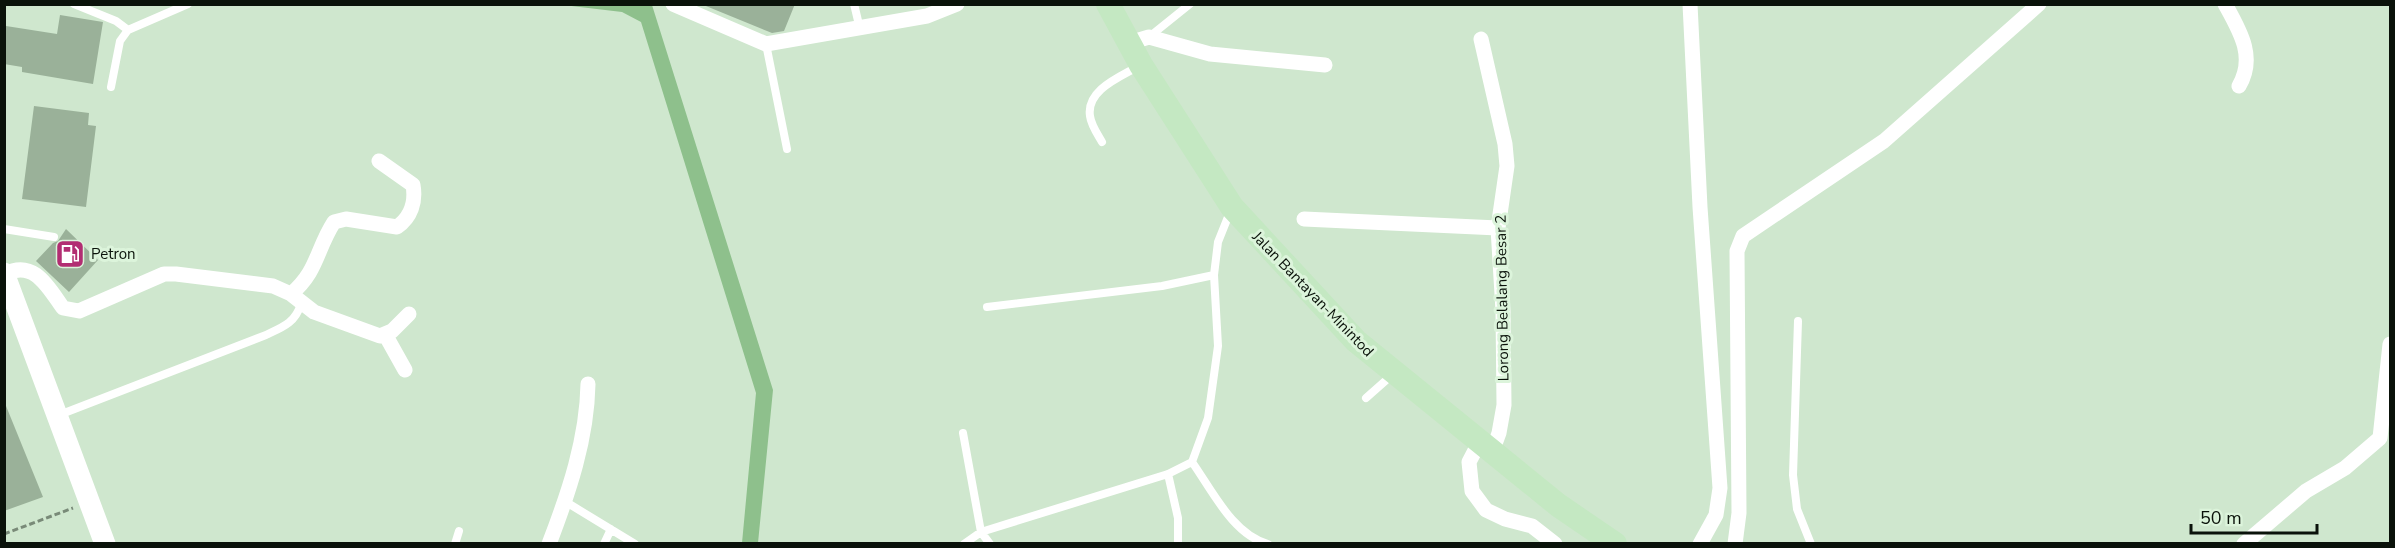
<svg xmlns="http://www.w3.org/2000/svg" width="2395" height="548" font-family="'Nunito Sans',sans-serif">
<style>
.water{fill:#8ec08c}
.building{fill:#9ab199}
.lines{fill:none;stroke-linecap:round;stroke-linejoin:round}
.path{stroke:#798a78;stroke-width:3;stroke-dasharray:6 3;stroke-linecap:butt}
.lane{stroke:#fff;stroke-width:8}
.street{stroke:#fff;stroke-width:15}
.secondary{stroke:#fff;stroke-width:21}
.primary{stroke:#c4e8c2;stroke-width:24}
.labels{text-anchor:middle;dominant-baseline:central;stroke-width:6;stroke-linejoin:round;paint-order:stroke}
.poi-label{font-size:15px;fill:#0a120a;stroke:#dcf4db;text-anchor:start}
.street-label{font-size:15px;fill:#0a120a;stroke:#dcf4db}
</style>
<rect width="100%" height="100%" fill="#cfe7ce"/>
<path class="water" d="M652,5l121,385 -15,153h-16l14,-150 -115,-371 -19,-10 -59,-7z"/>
<path class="building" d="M701,4h94l-11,27 -12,2z
M60,15l43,7 -10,62 -71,-12v-5l-18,-3 2,-38 51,8z
M34,106l55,7 -1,12 8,1 -10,81 -64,-8z
M66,229l32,31 -29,32 -33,-31 17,-18 5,-2z
M4,401l39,96 -39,14z"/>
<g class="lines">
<path class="path" d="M4,534l69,-26"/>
<path class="lane" d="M74,4l42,17 12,9
M854,4l6,25
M1149,37l41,-33
M766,44l21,105
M111,87l9,-46 8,-11 60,-26
M1102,142c-4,-7 -11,-17 -12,-26 -4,-26 30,-39 47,-49
M4,229l50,8
M987,307l175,-21 52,-11
M1798,321l-5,154 4,34 14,35
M1366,398l26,-23
M59,415l207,-80c17,-8 29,-12 35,-31
M963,433l18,99 9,12
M1192,462c20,28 41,73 76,82
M1168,474l10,44v26
M566,502l69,42
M455,544l4,-13
M604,544l7,-15
M964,544l17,-12 187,-58 24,-12 16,-44 10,-72 -4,-71 4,-33 12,-30"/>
<path class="street" d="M673,4l93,40 161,-28 30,-12
M1690,4l10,203 20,281 -4,27 -16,29
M2225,4c15,27 31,53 14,82
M1481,39l24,105 2,22 -9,62 5,83 1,94 -5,28 -7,19
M1129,43l20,-6 61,17 115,11
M1304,219l194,9
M5,274c29,-15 43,13 58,34l16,3 85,-37h12l97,12 18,8 23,18 66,24 12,-5 17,-17
M291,294c27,-23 25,-44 43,-72l12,-3 51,8c14,-10 19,-25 16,-42l-34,-24
M386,336l19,34
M1480,441l-11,21 3,29 14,19 19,9 27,7 23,18
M549,544c20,-52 38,-105 39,-160
M1735,544l4,-31 -2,-262 6,-15 141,-95 155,-137
M2244,544l62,-53 39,-23 35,-30 10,-94"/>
<path class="secondary" d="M4,273l101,271"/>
<path class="primary" d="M1108,4l33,61 91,142 124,134 202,164 57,39"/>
</g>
<defs>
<g id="fuel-square" transform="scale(1.5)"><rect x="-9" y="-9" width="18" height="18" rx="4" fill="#b22d72" stroke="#dcf4db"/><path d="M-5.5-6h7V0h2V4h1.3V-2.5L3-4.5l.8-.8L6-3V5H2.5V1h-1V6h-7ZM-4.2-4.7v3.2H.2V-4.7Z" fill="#fff"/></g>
</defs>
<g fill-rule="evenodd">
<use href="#fuel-square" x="70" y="254"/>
</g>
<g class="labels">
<g class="poi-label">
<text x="91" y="254">Petron</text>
</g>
<g class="street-label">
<text transform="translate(1313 294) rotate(46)">Jalan Bantayan-Minintod</text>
<text transform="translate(1502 298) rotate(-91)">Lorong Belalang Besar 2</text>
</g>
</g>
<rect width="2395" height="548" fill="none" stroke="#0a120a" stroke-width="12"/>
<path d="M2191 524v9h126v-9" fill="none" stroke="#0a120a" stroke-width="3"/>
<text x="2200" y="524" font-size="18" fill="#0a120a" stroke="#dcf4db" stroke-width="4.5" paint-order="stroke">50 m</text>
</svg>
